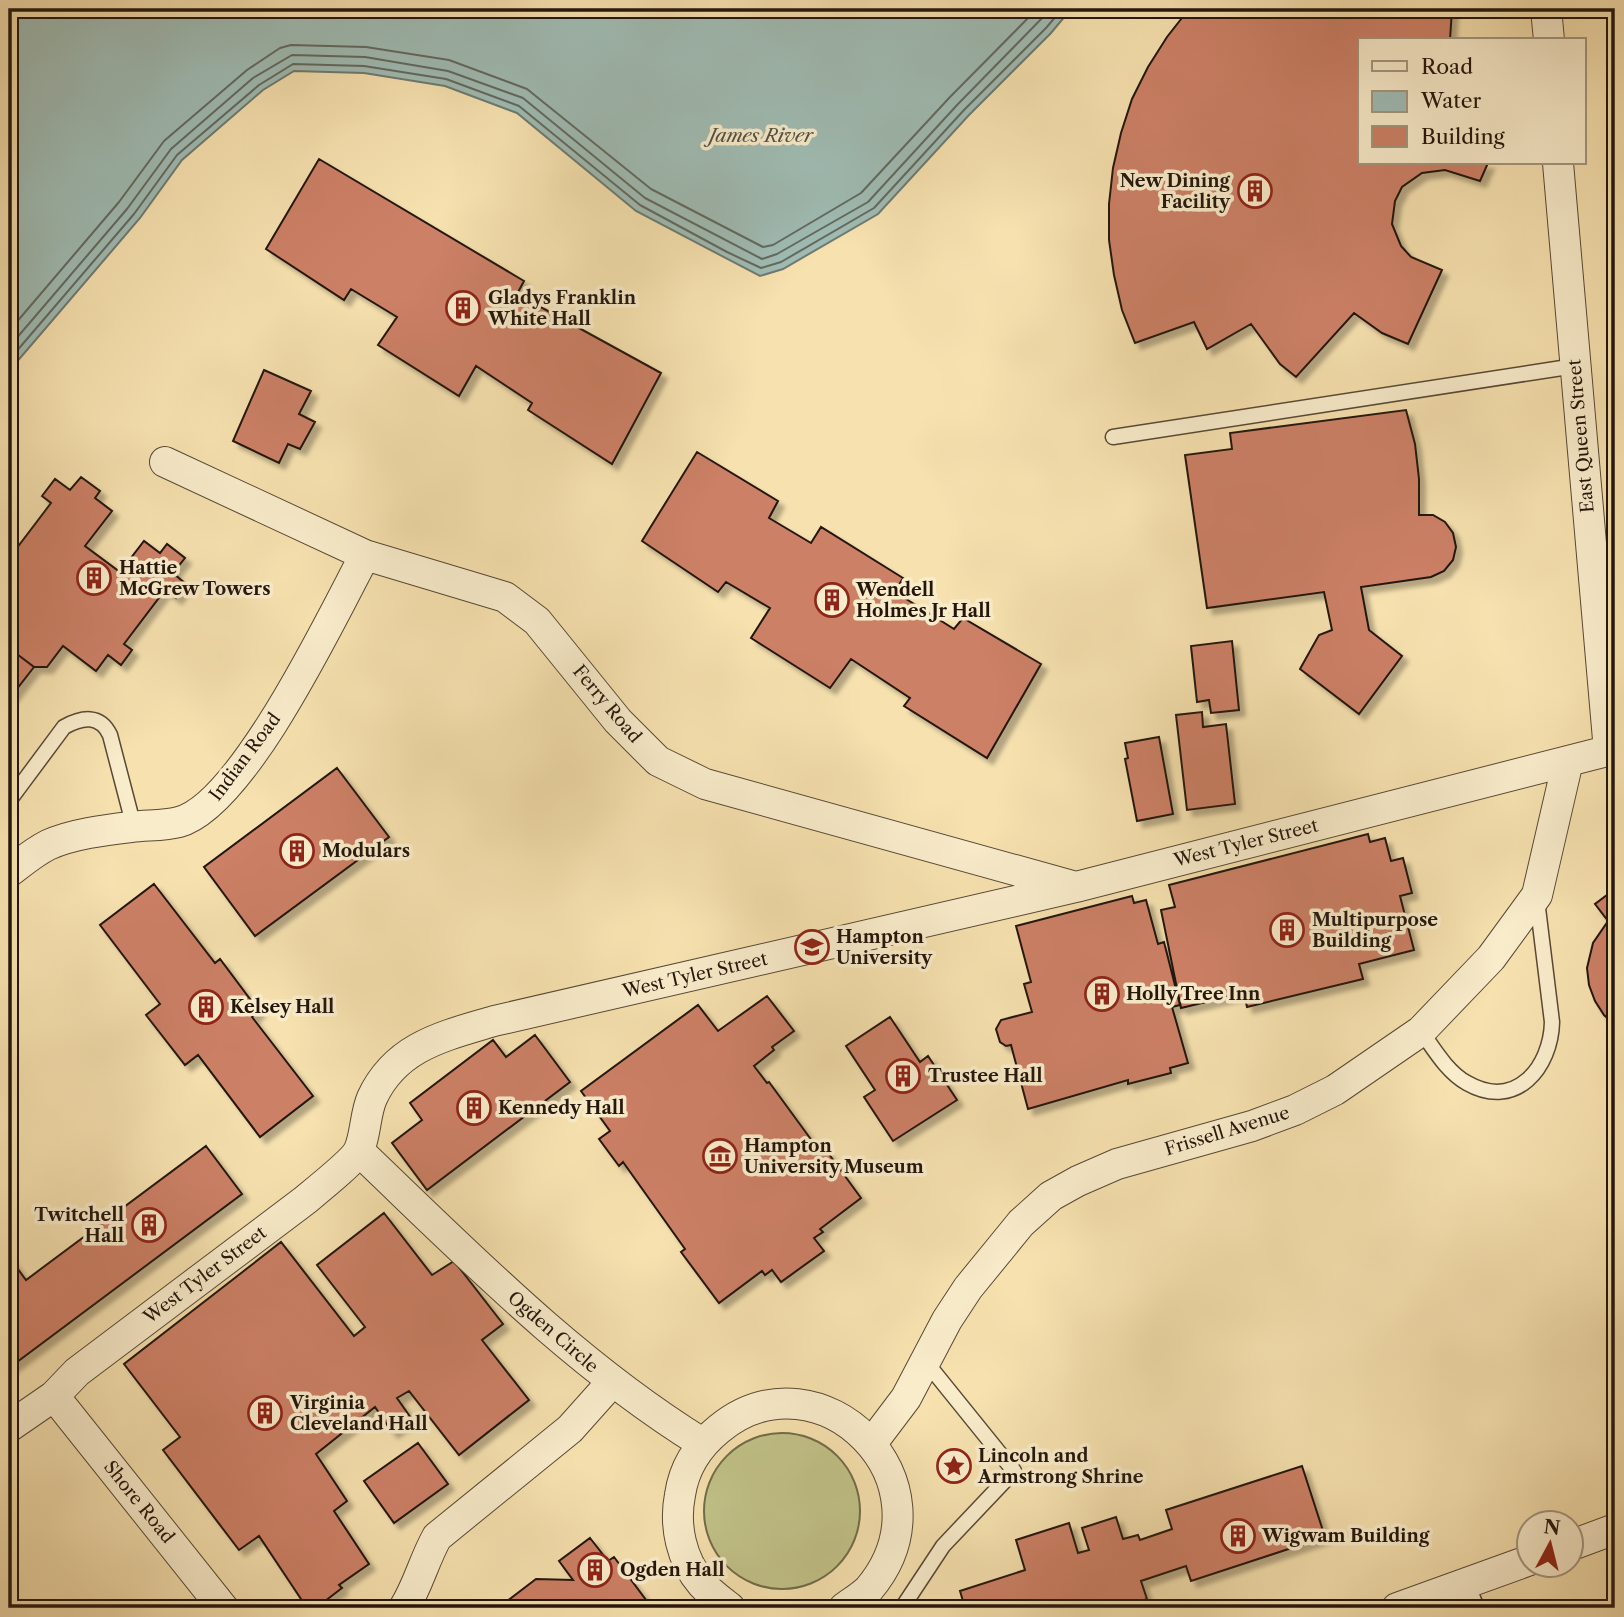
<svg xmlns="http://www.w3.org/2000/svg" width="1624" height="1617" font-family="'Libre Caslon Text',serif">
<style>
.green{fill:#c1c288;stroke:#726c4a;stroke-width:2}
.water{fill:#9fbcb4;stroke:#6e7a71;stroke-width:2}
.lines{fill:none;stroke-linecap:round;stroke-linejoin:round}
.shore{stroke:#626960;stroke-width:2}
.building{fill:#cc8066;stroke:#24160c;stroke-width:2;filter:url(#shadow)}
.lane-casing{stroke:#584935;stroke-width:17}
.street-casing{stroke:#584935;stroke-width:32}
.lane{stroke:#f9eccb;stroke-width:14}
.street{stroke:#f9eccb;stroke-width:30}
.labels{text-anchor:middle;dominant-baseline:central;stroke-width:7;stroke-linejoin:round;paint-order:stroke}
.poi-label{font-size:18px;font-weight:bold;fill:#24160c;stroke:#f9eccb;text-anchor:start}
.street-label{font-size:18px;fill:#24160c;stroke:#f9eccb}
.water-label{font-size:19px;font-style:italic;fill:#4f5047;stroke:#f9eccb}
</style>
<defs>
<filter id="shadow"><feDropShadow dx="6" dy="6" stdDeviation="2" flood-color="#0004"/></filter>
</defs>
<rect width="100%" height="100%" fill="#f6e1af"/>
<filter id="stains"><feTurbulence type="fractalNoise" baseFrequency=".00286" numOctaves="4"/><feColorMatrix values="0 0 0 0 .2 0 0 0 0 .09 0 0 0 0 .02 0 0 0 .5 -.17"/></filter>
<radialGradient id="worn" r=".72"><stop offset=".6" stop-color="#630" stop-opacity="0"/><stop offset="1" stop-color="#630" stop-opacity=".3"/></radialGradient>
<path class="green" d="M704 1511a78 78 0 1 1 156 0a78 78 0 1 1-156 0Z"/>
<path class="water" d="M9,9h1062l-20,24 -82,82 -91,99 -95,55 -23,7 -124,-65 -119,-98 -72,-27 -81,-13 -70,-2 -31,19 -81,70 -42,58 -131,153z"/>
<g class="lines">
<path class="shore" d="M9,331l110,-129 45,-61 83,-71 33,-22 11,-3 75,2 83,13 78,29 124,100 112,58 10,-2 88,-52 89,-96 87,-88
M9,347l118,-138 44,-60 82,-71 39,-23 73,2 83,14 75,27 122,100 117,61 15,-5 91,-52 90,-98 93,-95
M9,360l125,-146 43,-59 82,-70 34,-21 71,2 82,13 73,27 121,99 87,47 34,16 20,-6 93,-54 90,-98 82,-82 16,-19"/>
</g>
<path class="building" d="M1189,9h263l-2,31h-90v123h128l-8,18 -35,-11 -23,3 -20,14 -7,14 -3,23 9,22 10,11 31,13 -34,74 -26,-11 -28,-20 -58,64 -16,-13 -29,-40 -44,25 -13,-27 -59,21 -13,-33 -8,-35 -5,-35v-36l4,-36 8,-35 11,-34 16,-32 19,-30z
M1615,139v93l-8,-92z
M319,159l205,122 -7,13 144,79 -49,91 -84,-54 4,-7 -56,-37 -17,30 -81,-51 19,-28 -46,-28 -7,11 -78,-51z
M264,370l47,21 -12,23 16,8 -15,27 -12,-5 -9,19 -46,-22z
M1406,410l9,34 4,35v36h14l12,7 8,11 3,14 -3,13 -9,11 -13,6 -70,10 8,43 33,26 -43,58 -59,-45 19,-34 13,-5 -8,-38 -117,16 -22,-153 47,-6 -2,-16z
M697,452l81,49 -9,17 42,25 10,-16 82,51 -8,14 59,37 9,-11 78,46 -54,94 -83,-52 6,-8 -59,-39 -21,29 -79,-50 19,-30 -44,-26 -8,10 -76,-51z
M81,477l19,14 -5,7 17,13 -27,35 35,26 24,-31 16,12 7,-9 18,14 -12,15 13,11 -10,14 -11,-8 -41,54 8,6 -11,15 -13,-10 -12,16 -33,-25 -16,21h-13l-25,-19v-98l4,3 38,-50 -9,-7 13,-17 15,11z
M1232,641l7,69 -28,3 -2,-13 -12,2 -6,-56z
M9,648l25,19 -25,32z
M1202,712l1,15 23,-3 9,80 -48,6 -11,-95z
M1159,737l14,77 -36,7 -12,-62 3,-1 -3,-15z
M337,768l52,69 -134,99 -51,-69z
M1368,834l2,8 15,-4 6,23 12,-3 9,35 -12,3 14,54 -55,14 4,15 -116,28 -3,-14 -63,15 -20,-98 14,-3 -6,-22z
M154,884l61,79 5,-4 39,52 -7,6 61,79 -53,41 -62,-82 -13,10 -39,-50 14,-11 -60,-79z
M1615,889v136l-11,-10 -9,-14 -6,-16 -2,-17 6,-25 15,-22 -13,-17z
M1132,896l2,7 12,-3 12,44 6,-2 16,63 -8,2 16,56 -18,5 1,5 -43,11v-4l-100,29 -17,-64 -5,1 -6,-4 -4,-13 5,-9 31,-8 -8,-28 7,-2 -15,-56z
M767,996l27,35 -22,16 2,3 -20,16 13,17 2,-1 49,67 5,-3 38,52 -41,31 3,3 -9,6 10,13 -43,31 -9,-12 -7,5 -3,-4 -43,32 -38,-51 4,-3 -62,-87 -4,4 -20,-27 11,-8 -29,-40 117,-86 20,26z
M890,1017l30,45 8,-6 29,44 -64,41 -29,-44 11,-7 -29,-44z
M535,1035l35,47 -143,108 -35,-47 30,-23 -12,-17 83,-63 13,17z
M206,1146l36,48 -233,174v-111l17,23z
M384,1213l48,62 22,-14 49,63 -21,16 47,60 -70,55 -50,-64 -12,7 14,20 -19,14 -17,-25 -59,47 31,47 -13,10 35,53 -30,21 3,3 -26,20h-9l-48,-72 -20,14 -76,-100 17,-13 -56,-73 157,-122 73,94 11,-9 -48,-62z
M418,1443l30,41 -54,39 -30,-42z
M1302,1466l23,71 -134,44 -5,-15 -45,15 6,18 -27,9h-155l-5,-17 65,-21 -9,-30 53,-17 9,30 11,-3 -7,-22 34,-11 7,22 15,-4 2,5 32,-11 -6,-19z
M590,1538l18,23 6,-4 38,51h-154l38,-29 37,1 -14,-19z
M1615,1597v11h-20l-1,-2z"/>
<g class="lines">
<g class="lane-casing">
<path id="lane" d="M1113,437l462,-71
M9,801l55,-74c18,-10 36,-13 46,8l24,92
M1421,1031c13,18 26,41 46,52 49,28 84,-16 85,-61l-15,-122
M1467,1583l10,25
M902,1608l41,-62 71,-75 -88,-109"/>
</g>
<g class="street-casing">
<path id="street" d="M1546,9l3,31
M1558,163l51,588
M165,462l200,93 140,42 32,24 81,100 40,40 47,23 367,102
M9,872c12,-9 25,-20 39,-27 24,-11 57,-15 83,-18 16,-2 33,-1 48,-5 64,-17 154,-207 186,-267
M359,1151c109,104 214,212 343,292
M54,1396l169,212
M9,1427l45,-31 23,-24 227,-171c12,-10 50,-40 55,-51 7,-16 6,-36 13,-52 24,-52 72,-62 122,-77l582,-134 539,-138
M872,1443l34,-45 41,-78 21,-32 53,-65 30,-27 27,-15 39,-17 135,-38 43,-16 40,-20 86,-59 70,-73 46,-63 31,-134
M1572,1545l43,-16
M404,1608c14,-22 20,-48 33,-71l133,-108 42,-47
M730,1608c-9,-7 -20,-15 -28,-24 -21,-24 -28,-59 -22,-89 4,-28 18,-49 39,-66 101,-83 239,54 150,160 -7,7 -17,13 -25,19
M1397,1608l133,-48"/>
</g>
<use href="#lane" class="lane"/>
<use href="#street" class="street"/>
</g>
<defs>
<g id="building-ring" transform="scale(1.75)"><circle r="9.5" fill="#f9eccb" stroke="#8f2418" stroke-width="1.5"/><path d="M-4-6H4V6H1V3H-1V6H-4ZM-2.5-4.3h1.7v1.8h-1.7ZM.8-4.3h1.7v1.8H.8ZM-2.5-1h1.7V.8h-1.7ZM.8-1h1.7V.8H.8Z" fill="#8f2418"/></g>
<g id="university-ring" transform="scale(1.75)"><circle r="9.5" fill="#f9eccb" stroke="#8f2418" stroke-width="1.5"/><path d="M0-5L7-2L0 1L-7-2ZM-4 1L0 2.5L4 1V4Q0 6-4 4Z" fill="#8f2418"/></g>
<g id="museum-ring" transform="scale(1.75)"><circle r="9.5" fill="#f9eccb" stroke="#8f2418" stroke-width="1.5"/><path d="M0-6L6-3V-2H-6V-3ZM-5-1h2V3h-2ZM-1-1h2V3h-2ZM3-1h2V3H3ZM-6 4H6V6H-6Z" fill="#8f2418"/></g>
<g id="sight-ring" transform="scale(1.75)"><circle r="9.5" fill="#f9eccb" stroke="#8f2418" stroke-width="1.5"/><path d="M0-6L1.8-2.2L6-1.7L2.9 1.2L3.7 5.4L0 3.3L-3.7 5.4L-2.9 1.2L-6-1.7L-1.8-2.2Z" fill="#8f2418"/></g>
</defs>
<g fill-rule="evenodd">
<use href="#building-ring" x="1255" y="191"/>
<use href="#building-ring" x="463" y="308"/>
<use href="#building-ring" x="94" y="578"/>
<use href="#building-ring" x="832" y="600"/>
<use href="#building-ring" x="297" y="851"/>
<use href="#building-ring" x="1287" y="930"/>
<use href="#university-ring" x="812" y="947"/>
<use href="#building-ring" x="1102" y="994"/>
<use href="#building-ring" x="206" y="1007"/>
<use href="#building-ring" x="903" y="1076"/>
<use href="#building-ring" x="474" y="1108"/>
<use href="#museum-ring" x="720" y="1156"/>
<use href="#building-ring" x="149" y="1225"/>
<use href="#building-ring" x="265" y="1413"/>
<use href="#sight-ring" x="954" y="1466"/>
<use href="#building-ring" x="1238" y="1536"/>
<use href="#building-ring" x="595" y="1570"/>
</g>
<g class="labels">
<g class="poi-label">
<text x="1230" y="181" text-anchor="end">New Dining<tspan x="1230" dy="21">Facility</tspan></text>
<text x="488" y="298">Gladys Franklin<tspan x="488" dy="21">White Hall</tspan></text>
<text x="119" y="568">Hattie<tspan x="119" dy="21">McGrew Towers</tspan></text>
<text x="856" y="590">Wendell<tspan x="856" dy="21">Holmes Jr Hall</tspan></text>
<text x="322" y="851">Modulars</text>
<text x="1312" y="920">Multipurpose<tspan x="1312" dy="21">Building</tspan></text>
<text x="836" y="937">Hampton<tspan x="836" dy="21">University</tspan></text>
<text x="1126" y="994">Holly Tree Inn</text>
<text x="230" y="1007">Kelsey Hall</text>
<text x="928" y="1076">Trustee Hall</text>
<text x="498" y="1108">Kennedy Hall</text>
<text x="744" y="1146">Hampton<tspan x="744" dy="21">University Museum</tspan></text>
<text x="124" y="1215" text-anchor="end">Twitchell<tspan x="124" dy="21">Hall</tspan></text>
<text x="290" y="1403">Virginia<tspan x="290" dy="21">Cleveland Hall</tspan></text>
<text x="978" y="1456">Lincoln and<tspan x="978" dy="21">Armstrong Shrine</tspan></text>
<text x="1262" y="1536">Wigwam Building</text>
<text x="620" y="1570">Ogden Hall</text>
</g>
<g class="street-label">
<text transform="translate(1581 436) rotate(-95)">East Queen Street</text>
<text transform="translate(607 704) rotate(50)">Ferry Road</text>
<text transform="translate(245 757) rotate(-53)">Indian Road</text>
<text transform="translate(1246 843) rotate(-14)">West Tyler Street</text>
<text transform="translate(695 975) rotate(-13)">West Tyler Street</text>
<text transform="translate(1227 1131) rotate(-17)">Frissell Avenue</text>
<text transform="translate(205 1275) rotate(-37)">West Tyler Street</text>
<text transform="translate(553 1332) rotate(41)">Ogden Circle</text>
<text transform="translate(139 1502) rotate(51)">Shore Road</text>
</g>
<g class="water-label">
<text x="761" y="135">James River</text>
</g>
</g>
<rect width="1624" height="1617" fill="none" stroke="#f6e1af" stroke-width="35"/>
<rect x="10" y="10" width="1603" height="1596" fill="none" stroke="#24160c" stroke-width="3.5"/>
<rect x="18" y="18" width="1589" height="1582" fill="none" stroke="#24160c" stroke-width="2"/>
<rect x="1358" y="38" width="228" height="126" fill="#f9eccb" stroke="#a4967f" stroke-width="2"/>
<rect x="1372" y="61" width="35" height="10" fill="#f9eccb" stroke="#a4967f" stroke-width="2"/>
<text x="1421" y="74" font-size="21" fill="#24160c">Road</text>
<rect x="1372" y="91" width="35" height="21" fill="#9fbcb4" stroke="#a4967f" stroke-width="2"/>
<text x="1421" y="108" font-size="21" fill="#24160c">Water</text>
<rect x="1372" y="126" width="35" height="21" fill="#cc8066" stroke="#a4967f" stroke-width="2"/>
<text x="1421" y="144" font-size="21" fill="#24160c">Building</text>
<g transform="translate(1550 1544) rotate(7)"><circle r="33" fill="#f9eccb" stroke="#a4967f" stroke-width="2"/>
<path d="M0-5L12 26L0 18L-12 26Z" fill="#8f2418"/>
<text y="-10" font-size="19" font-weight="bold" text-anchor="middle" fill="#24160c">N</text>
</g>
<rect width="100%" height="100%" filter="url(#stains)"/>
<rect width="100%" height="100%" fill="url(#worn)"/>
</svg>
